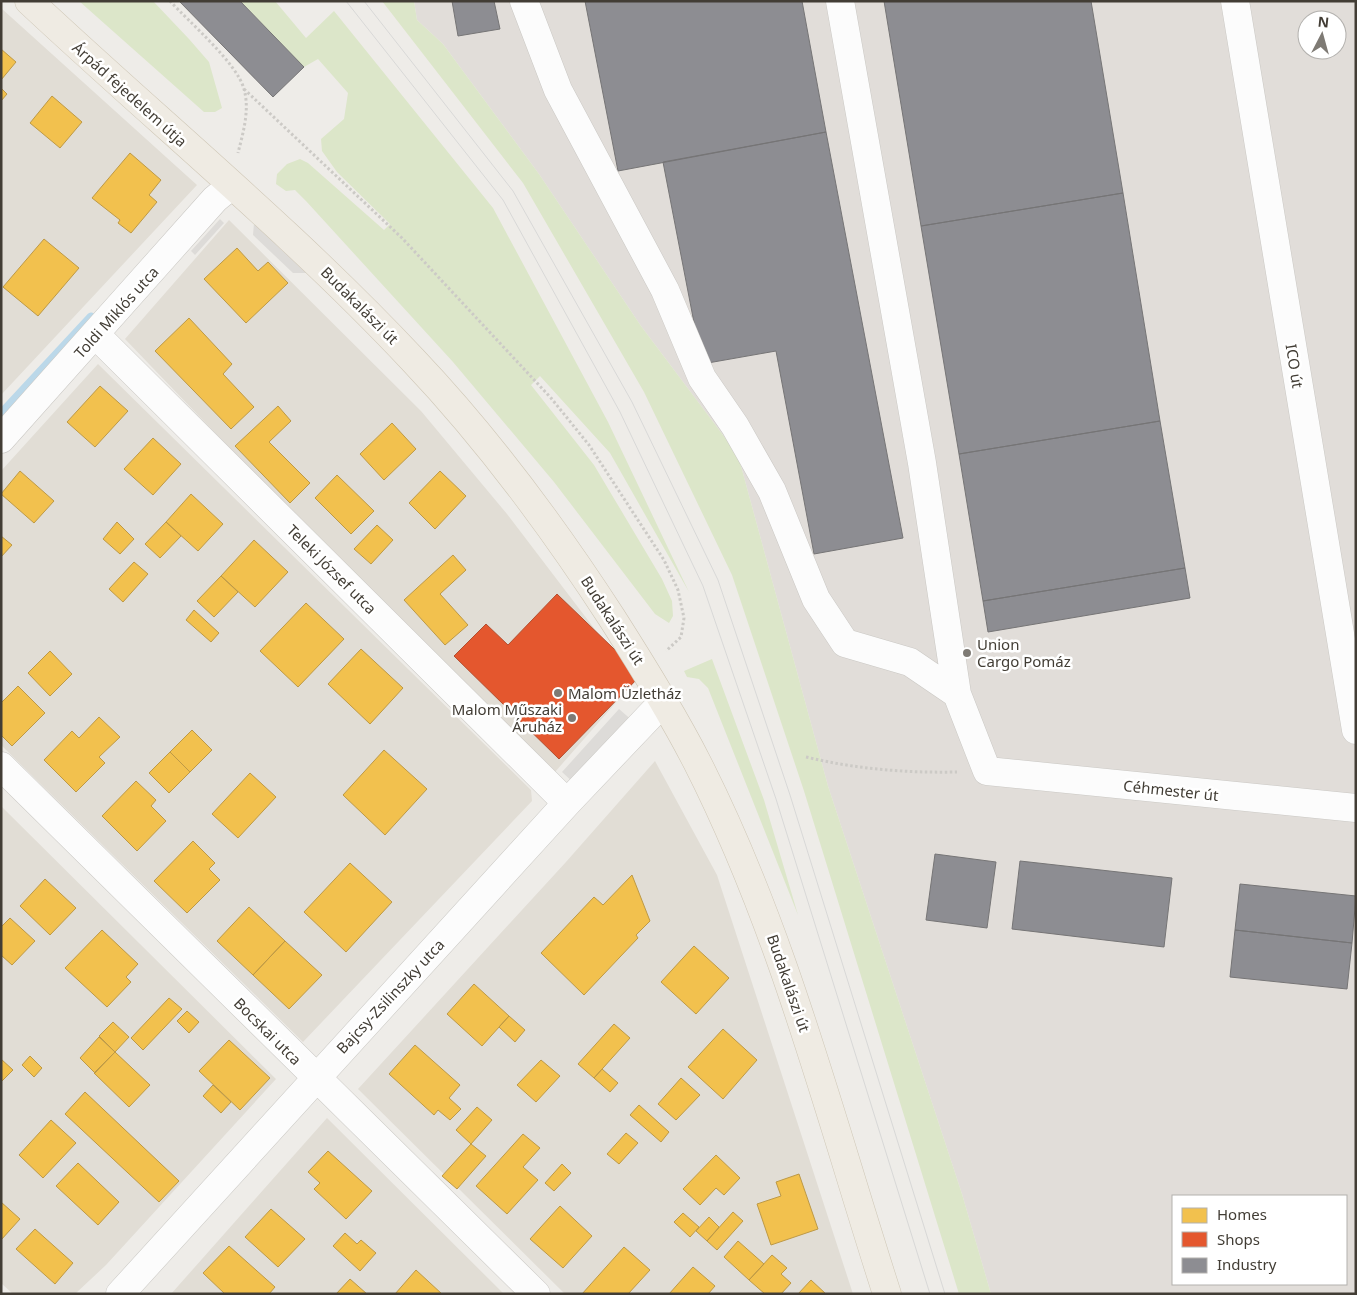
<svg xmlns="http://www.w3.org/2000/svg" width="1357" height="1295" font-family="'Noto Sans',sans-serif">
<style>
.residential{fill:#e1ddd5}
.industrial{fill:#e1ddd9;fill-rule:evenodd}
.green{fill:#dce6c9}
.parking{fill:#dddbd8}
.homes{fill:#f2c14e;stroke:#bd9946}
.shops{fill:#e4572e;stroke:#b34f30}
.industry{fill:#8d8d92;stroke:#767576}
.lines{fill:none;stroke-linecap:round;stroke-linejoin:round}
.stream{stroke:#bbd8e9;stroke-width:9}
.minor-casing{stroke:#cac8c4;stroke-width:29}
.major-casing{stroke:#cfc7b6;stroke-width:29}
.path{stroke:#cccac6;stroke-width:3;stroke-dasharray:2.5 2.5;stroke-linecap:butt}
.minor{stroke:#fcfcfc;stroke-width:28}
.major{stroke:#efebe3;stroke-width:28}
.tram{stroke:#d8d8d7;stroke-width:1}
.poi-dot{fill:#7e7a74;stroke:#fff;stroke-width:2}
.labels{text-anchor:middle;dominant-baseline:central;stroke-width:5;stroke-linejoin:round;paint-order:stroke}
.street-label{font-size:15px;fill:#423d35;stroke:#fff}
.poi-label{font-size:15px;fill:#423d35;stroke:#fff;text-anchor:start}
</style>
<rect width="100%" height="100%" fill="#eeece8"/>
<path class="residential" d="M1,8l196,177 -196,210z
M229,220l192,191 86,103 112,147 8,29 -72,82 -265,-261 -165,-172z
M98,364l433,426 1,11 -229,241 -302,-297v-274z
M655,761l62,114 136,419h-288l-207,-205 208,-227z
M1,806l275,273 -170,186 -31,29h-62l-12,-11z
M327,1118l177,176h-333z"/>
<path class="industrial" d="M414,1h942v1293h-365l-29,-100 -134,-408 -90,-331 -97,-129 -102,-152 -96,-130 -26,-24zM1307,20h30v30h-30zM1173,1196h173v88h-173z"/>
<path class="green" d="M79,1h74l36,38 20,23 13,46 -7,4h-11z
M240,1h35l31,37 28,-27 159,197 115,214 81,170 -79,-139 -70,-77 -9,9 63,80 68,114 10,22 1,15 -4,7 -14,-9 -101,-132 -101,-120 -147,-161 -11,-11 -9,1 -10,-7 1,-10 10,-10 13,-5 8,4 76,67 6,-6 -53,-52 -15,-21 -1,-12 23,-20 4,-26 -30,-34 -14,8z
M382,1h32l3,19 26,24 96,130 102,152 97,129 90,331 134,408 29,100h-32l-155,-503 -72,-216 -88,-183 -121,-209z
M712,659l52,141 34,115 -90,-227 -9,-9 -12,-2 -3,-6z"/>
<path class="parking" d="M220,219l4,4 -29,32 -4,-4z
M254,223l53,50h-14l-40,-38z
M619,709l15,13 -58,63 -14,-13z"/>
<path class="homes" d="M1,49l15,13 -15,18z
M1,88l6,6 -6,7z
M52,96l30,26 -22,26 -30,-25z
M130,153l31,27 -12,15 8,7 -26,31 -13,-10 2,-3 -28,-22z
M44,239l35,29 -41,48 -35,-29z
M237,248l21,23 10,-9 20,21 -42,40 -42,-44z
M189,318l43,46 -9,10 31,33 -23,22 -76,-78z
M100,386l28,25 -33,36 -28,-25z
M278,406l13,15 -22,21 41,41 -20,20 -55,-57z
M392,423l24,26 -32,31 -24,-26z
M153,438l28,26 -28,31 -29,-26z
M20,471l34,30 -20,22 -33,-29z
M440,471l26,25 -31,33 -26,-26z
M337,475l37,36 -23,23 -36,-36z
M191,494l32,30 -25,27 -32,-29z
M117,522l17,17 -14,15 -17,-15z
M166,522l15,14 -21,22 -15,-14z
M377,525l16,15 -22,24 -17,-15z
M1,536l11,9 -11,12z
M254,540l34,32 -33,35 -34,-31z
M453,555l13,15 -26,24 28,31 -23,20 -41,-45z
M134,562l14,12 -25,28 -14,-13z
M221,576l17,16 -24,25 -17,-16z
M306,603l38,36 -46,48 -38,-36z
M194,610l25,23 -8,9 -25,-22z
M361,649l42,39 -33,36 -42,-40z
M50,651l22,23 -22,22 -22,-23z
M18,686l27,27 -33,33 -11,-11v-32z
M99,717l21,20 -21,20 6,6 -29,29 -32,-32 28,-29 7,7z
M192,730l20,20 -22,22 -20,-20z
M384,750l43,39 -42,46 -42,-40z
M170,752l20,20 -21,21 -20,-20z
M250,773l26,24 -38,41 -26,-24z
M136,781l20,19 -5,6 15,15 -29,30 -35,-35z
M193,841l22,22 -6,6 11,11 -33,33 -33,-32z
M350,863l42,39 -46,50 -42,-40z
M632,875l18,46 -14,14 2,3 -54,57 -43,-42 53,-56 9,8z
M45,879l31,29 -26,27 -30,-29z
M249,907l36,34 -32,34 -36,-34z
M10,918l25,23 -23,24 -11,-10v-28z
M102,930l36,34 -12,13 5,5 -24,25 -42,-39z
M285,941l37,34 -33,34 -36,-34z
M694,946l35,32 -33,36 -35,-32z
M474,984l35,32 -27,30 -35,-32z
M169,998l13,11 -39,41 -12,-12z
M187,1011l12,11 -10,11 -12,-12z
M509,1016l16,14 -10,12 -16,-15z
M113,1022l16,15 -14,15 -16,-16z
M614,1024l16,14 -36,40 -16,-14z
M723,1029l34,31 -34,39 -35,-32z
M99,1037l16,15 -20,21 -15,-15z
M229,1040l41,38 -30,32 -41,-39z
M415,1045l45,40 -11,13 12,11 -11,11 -12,-10 -4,5 -45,-41z
M115,1052l35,33 -21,22 -35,-34z
M30,1056l12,12 -8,9 -12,-12z
M1,1059l12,11 -12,12z
M541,1060l19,16 -24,26 -19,-17z
M602,1069l16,14 -8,9 -16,-14z
M681,1078l19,17 -24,25 -18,-16z
M213,1085l18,17 -10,11 -18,-17z
M85,1092l94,89 -20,21 -94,-88z
M639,1105l30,27 -8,10 -31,-27z
M477,1107l15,13 -21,24 -15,-14z
M51,1120l25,23 -33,35 -24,-23z
M626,1133l12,10 -19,21 -12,-10z
M523,1134l17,14 -17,19 15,13 -31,34 -31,-28z
M471,1144l15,12 -29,33 -15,-13z
M328,1151l44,40 -26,28 -32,-30 6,-6 -12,-11z
M716,1155l24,23 -16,17 -8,-7 -16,17 -17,-16z
M78,1163l41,39 -21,23 -42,-39z
M562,1164l9,9 -17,18 -9,-8z
M799,1174l19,55 -47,16 -14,-41 24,-8 -5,-14z
M1,1202l19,17 -19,21z
M560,1206l32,30 -29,32 -33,-29z
M271,1209l34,30 -27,28 -33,-30z
M733,1212l10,9 -26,29 -10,-9z
M683,1213l16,14 -9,10 -16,-15z
M709,1217l10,10 -12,14 -11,-10z
M35,1229l38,34 -18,21 -39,-35z
M345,1233l12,11 4,-4 15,13 -16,18 -27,-25z
M738,1241l26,23 -15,16 -25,-23z
M229,1246l46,41 -6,7h-44l-22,-21z
M624,1247l26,23 -22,24h-46z
M772,1255l15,13 -6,6 10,9 -10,11h-16l-16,-14z
M693,1267l22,19 -7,8h-39z
M416,1270l26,24h-47z
M350,1279l17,15h-31z
M811,1280l15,14h-28z"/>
<path class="shops" d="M557,594l84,81 -82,84 -105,-103 32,-32 22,21z"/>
<path class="industry" d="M179,1h61l64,66 -31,30z
M452,1h42l6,28 -42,7z
M585,1h217l24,131 -208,39z
M884,1h207l32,192 -202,33z
M826,132l77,406 -89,16 -38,-203 -74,13 -39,-202z
M1123,193l37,228 -201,33 -38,-228z
M1160,421l25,147 -202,33 -24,-147z
M1185,568l5,30 -202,34 -5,-31z
M935,854l61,8 -9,66 -61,-8z
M1020,861l152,17 -8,69 -152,-18z
M1240,884l116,12 -4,47 -117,-13z
M1235,930l117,13 -5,46 -117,-12z"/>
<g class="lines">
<path class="stream" d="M1,414l90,-97"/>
<g class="minor-casing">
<path id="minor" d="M524,1l34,89 107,200 37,88 33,48 37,65 44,108 29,44 65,19 47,32
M840,1l82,462 35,231 30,77 369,37
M1235,1l121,729
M96,335l471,468
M1,439l214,-240 16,-13
M1,766l535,528
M120,1294l447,-491 96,-101"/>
</g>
<g class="major-casing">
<path id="major" d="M29,1c128,120 264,231 384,359 75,79 140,167 199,258 30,47 60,95 85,144 86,169 132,352 190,532"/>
</g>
<path class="path" d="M170,1c19,21 67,62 74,88 6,21 -1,44 -6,64
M244,89l158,149 149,160 38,47 75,115 14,30 6,28 -3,19 -15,14
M806,757c50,12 99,16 151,15"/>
<use href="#minor" class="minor"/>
<use href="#major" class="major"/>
<path class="tram" d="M346,1l157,199 117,212 83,174 73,213 154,495
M364,1l149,190 119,211 86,178 72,215 155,499"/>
</g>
<g class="poi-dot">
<circle cx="967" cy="653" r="5"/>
<circle cx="558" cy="693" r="5"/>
<circle cx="572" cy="718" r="5"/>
</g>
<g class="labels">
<g class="street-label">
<text transform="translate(130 94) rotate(42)">Árpád fejedelem útja</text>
<text transform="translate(360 305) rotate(45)">Budakalászi út</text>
<text transform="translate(116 312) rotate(-48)">Toldi Miklós utca</text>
<text transform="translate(1295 366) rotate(81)">ICO út</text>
<text transform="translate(332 569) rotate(45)">Teleki József utca</text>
<text transform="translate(613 620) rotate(57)">Budakalászi út</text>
<text transform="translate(1171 790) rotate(6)">Céhmester út</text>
<text transform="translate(789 983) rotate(71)">Budakalászi út</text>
<text transform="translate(390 996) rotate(-47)">Bajcsy-Zsilinszky utca</text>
<text transform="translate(268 1031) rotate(45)">Bocskai utca</text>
</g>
<g class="poi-label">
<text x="977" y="644">Union<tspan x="977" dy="17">Cargo Pomáz</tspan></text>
<text x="568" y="693">Malom Üzletház</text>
<text x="562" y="709" text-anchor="end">Malom Műszaki<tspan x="562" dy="17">Áruház</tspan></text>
</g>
</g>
<rect width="1357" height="1295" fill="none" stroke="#423d35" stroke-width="5"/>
<rect x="1172" y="1195" width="175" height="90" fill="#ffffff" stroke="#b3b1ae"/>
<rect x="1182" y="1208" width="25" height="15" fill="#f2c14e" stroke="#b3b1ae"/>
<text x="1217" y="1220" font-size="15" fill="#423d35">Homes</text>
<rect x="1182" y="1232" width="25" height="15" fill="#e4572e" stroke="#b3b1ae"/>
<text x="1217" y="1245" font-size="15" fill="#423d35">Shops</text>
<rect x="1182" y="1258" width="25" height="15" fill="#8d8d92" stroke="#b3b1ae"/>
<text x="1217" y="1270" font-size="15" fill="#423d35">Industry</text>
<g transform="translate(1322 35) rotate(6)"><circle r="24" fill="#ffffff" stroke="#b3b1ae"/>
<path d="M0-4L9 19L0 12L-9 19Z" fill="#7e7a74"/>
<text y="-8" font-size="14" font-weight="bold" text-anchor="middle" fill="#423d35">N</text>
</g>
</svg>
